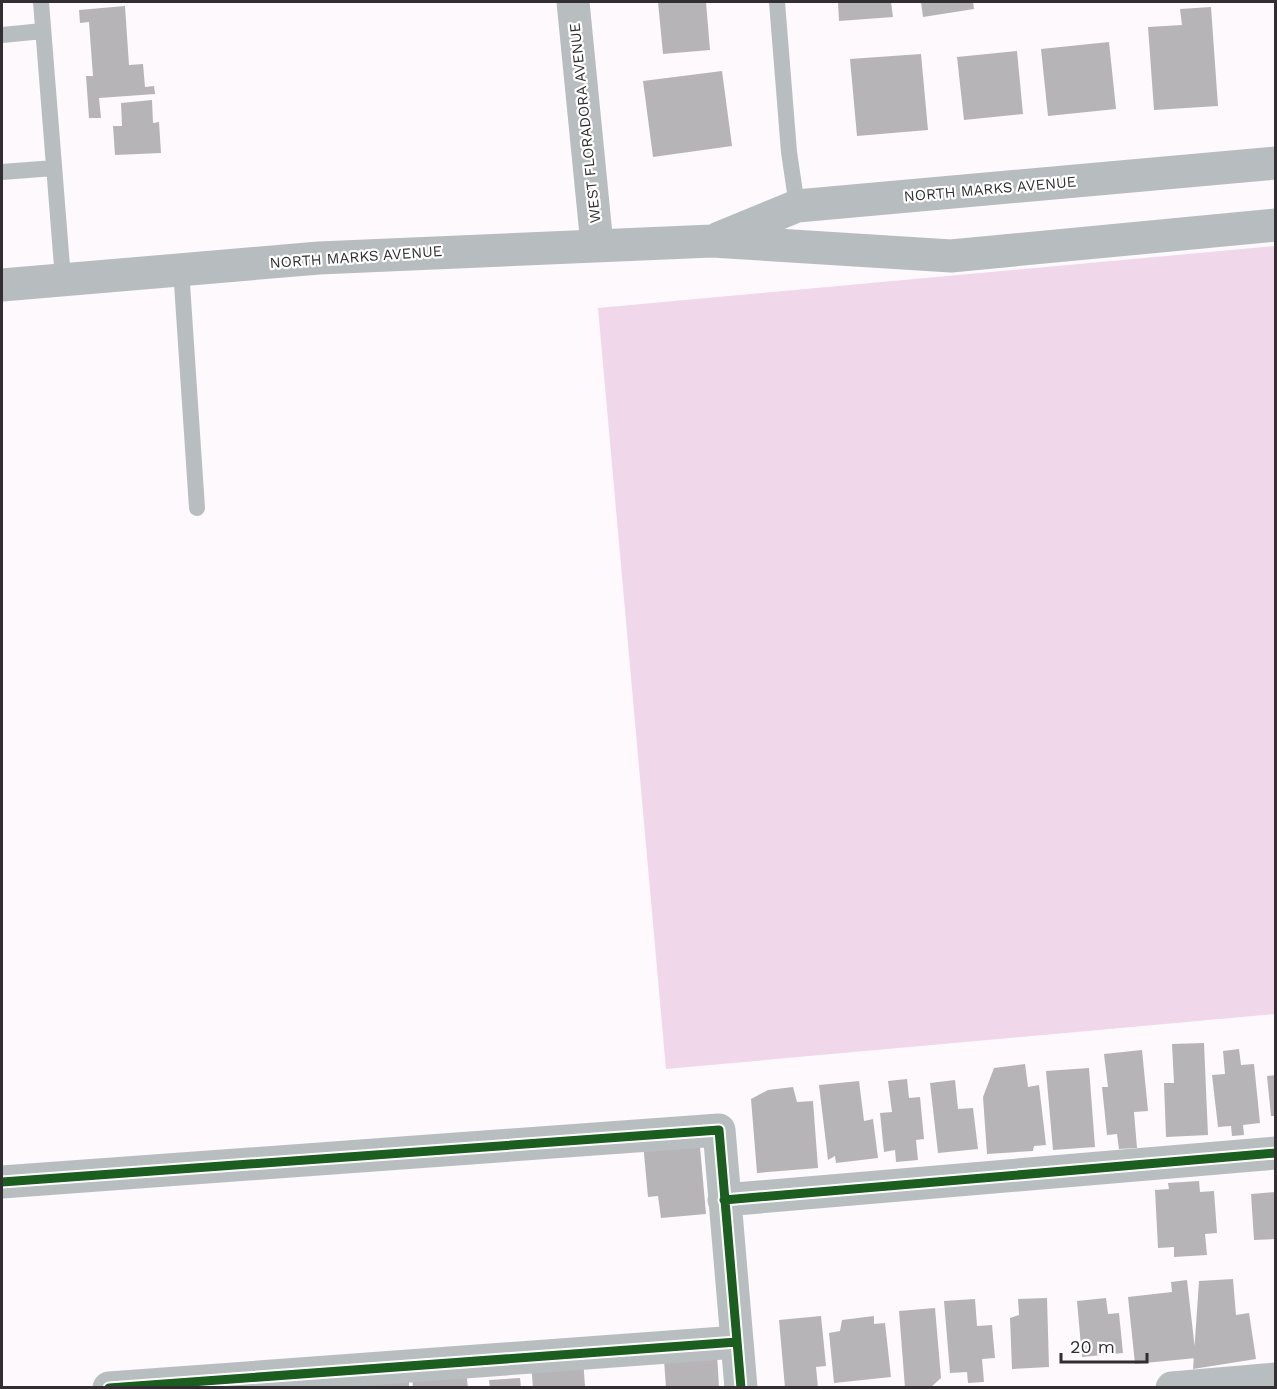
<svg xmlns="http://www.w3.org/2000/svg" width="1277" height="1389" font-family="'Work Sans',sans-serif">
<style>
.green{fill:#f0d8ea}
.building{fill:#b7b4b7}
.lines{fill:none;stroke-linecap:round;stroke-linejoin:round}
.lane{stroke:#b8bebf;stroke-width:16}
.street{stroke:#b8bebf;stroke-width:33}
.secondary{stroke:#b7bdbe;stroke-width:33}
.cycleway-casing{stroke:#fff;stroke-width:13}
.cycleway{stroke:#1b5e20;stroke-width:9}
.labels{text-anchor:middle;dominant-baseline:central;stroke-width:4.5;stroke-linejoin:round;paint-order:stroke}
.street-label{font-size:15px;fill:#332e32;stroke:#fff}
</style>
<rect width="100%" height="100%" fill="#fdf9fc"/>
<path class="green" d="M1275,246v768l-609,55 -68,-761z"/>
<path class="building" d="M658,2h48l4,48 -47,4z
M838,2h53l2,15 -54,4z
M921,2h52l1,7 -51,8z
M125,6l4,59 14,-1 2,23 9,-1 1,8 -56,4 2,20h-12l-3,-42h7l-4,-54 -9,1 -1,-13z
M1211,7l7,99 -64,4 -6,-83 34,-2 -2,-16z
M1109,42l7,67 -68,7 -7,-67z
M1017,51l6,63 -59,6 -7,-63z
M921,54l7,76 -71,6 -7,-77z
M722,71l10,75 -79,11 -10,-76z
M152,100l1,23 6,-1 2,31 -46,2 -2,-29h9l-1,-23z
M1204,1043l4,92 -42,2 -2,-54h10l-2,-39z
M1239,1049l2,16 13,-1 6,59 -17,2 1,10 -12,1 -1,-10 -13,1 -6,-52 13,-1 -2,-23z
M1142,1050l6,61 -14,1 3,36 -18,1 -2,-15 -10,1 -5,-48h6l-4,-33z
M1025,1064l3,23 11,-2 7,60 -12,1 -1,5 -46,3 -4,-57 11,-29z
M1089,1068l6,79 -42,3 -7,-79z
M1276,1075v41h-5l-4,-40z
M907,1079l2,19 11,-1 4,42 -8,1 2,20 -22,2 -1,-12 -11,2 -4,-39 12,-1 -4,-31z
M955,1080l3,29 15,-1 5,41 -40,4 -8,-70z
M859,1081l5,40 9,-2 5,39 -42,5 -1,-7 -7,4 -9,-75z
M793,1087l4,15 16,-1 5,67 -61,5 -6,-74 17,-9z
M643,1143l57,4 6,67 -45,4 -3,-22 -10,1z
M1199,1181l1,11 14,-1 3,42 -12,1 2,21 -33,2v-10l-16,1 -3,-58 14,-1 -1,-6z
M1276,1192v47l-22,1 -3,-46z
M1233,1279l3,36 13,-2 7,46 -63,10 6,-88z
M1187,1280l9,78 -61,6 -7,-67 44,-5 -1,-10z
M1047,1298l2,69 -37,2 -2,-51 9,-3 -1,-16z
M1106,1298l2,16 11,-1 4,40 -41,4 -5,-56z
M975,1299l2,27 15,-1 3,33 -13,1 2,23 -16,1 -1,-11 -17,1 -6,-72z
M935,1308l6,70 -11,10h-25l-6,-77z
M821,1316l5,50 -10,1 2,21h-33l-6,-68z
M874,1316v8l11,-1 6,54 -57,6 -5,-50 11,-2 2,-11z
M717,1353l2,35h-53l-2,-28z
M583,1359l2,27 -52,2 -2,-24z
M466,1370l2,18h-55l-1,-12z
M409,1376v12h-62l-1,-7z
M520,1378l1,10h-31l-1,-8z"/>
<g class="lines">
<path class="lane" d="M41,2l22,277
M777,2l12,150 8,54
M2,35l41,-4
M2,172l52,-4
M181,269l16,239"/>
<path class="street" d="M573,2l24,243
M2,1182l717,-52 22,258
M724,1200l552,-47
M109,1388l628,-46
M1172,1388l104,-9"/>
<path class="secondary" d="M719,238l78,-32 479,-43
M2,285l317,-27 393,-17 239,15 325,-31"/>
<g class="cycleway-casing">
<path id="cycleway" d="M2,1182l717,-52 22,258
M724,1200l552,-47
M109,1388l628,-46"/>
</g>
<use href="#cycleway" class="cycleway"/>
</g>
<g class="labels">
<g class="street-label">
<text transform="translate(585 123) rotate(-96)">WEST FLORADORA AVENUE</text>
<text transform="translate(990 189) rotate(-5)">NORTH MARKS AVENUE</text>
<text transform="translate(356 257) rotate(-4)">NORTH MARKS AVENUE</text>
</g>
</g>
<rect width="1277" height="1389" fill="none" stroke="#332e32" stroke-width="6"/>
<path d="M1061 1353v9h86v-9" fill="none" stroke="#332e32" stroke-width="3"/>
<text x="1070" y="1353" font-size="18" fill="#332e32" stroke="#ffffff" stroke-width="4.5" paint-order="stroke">20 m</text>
</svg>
